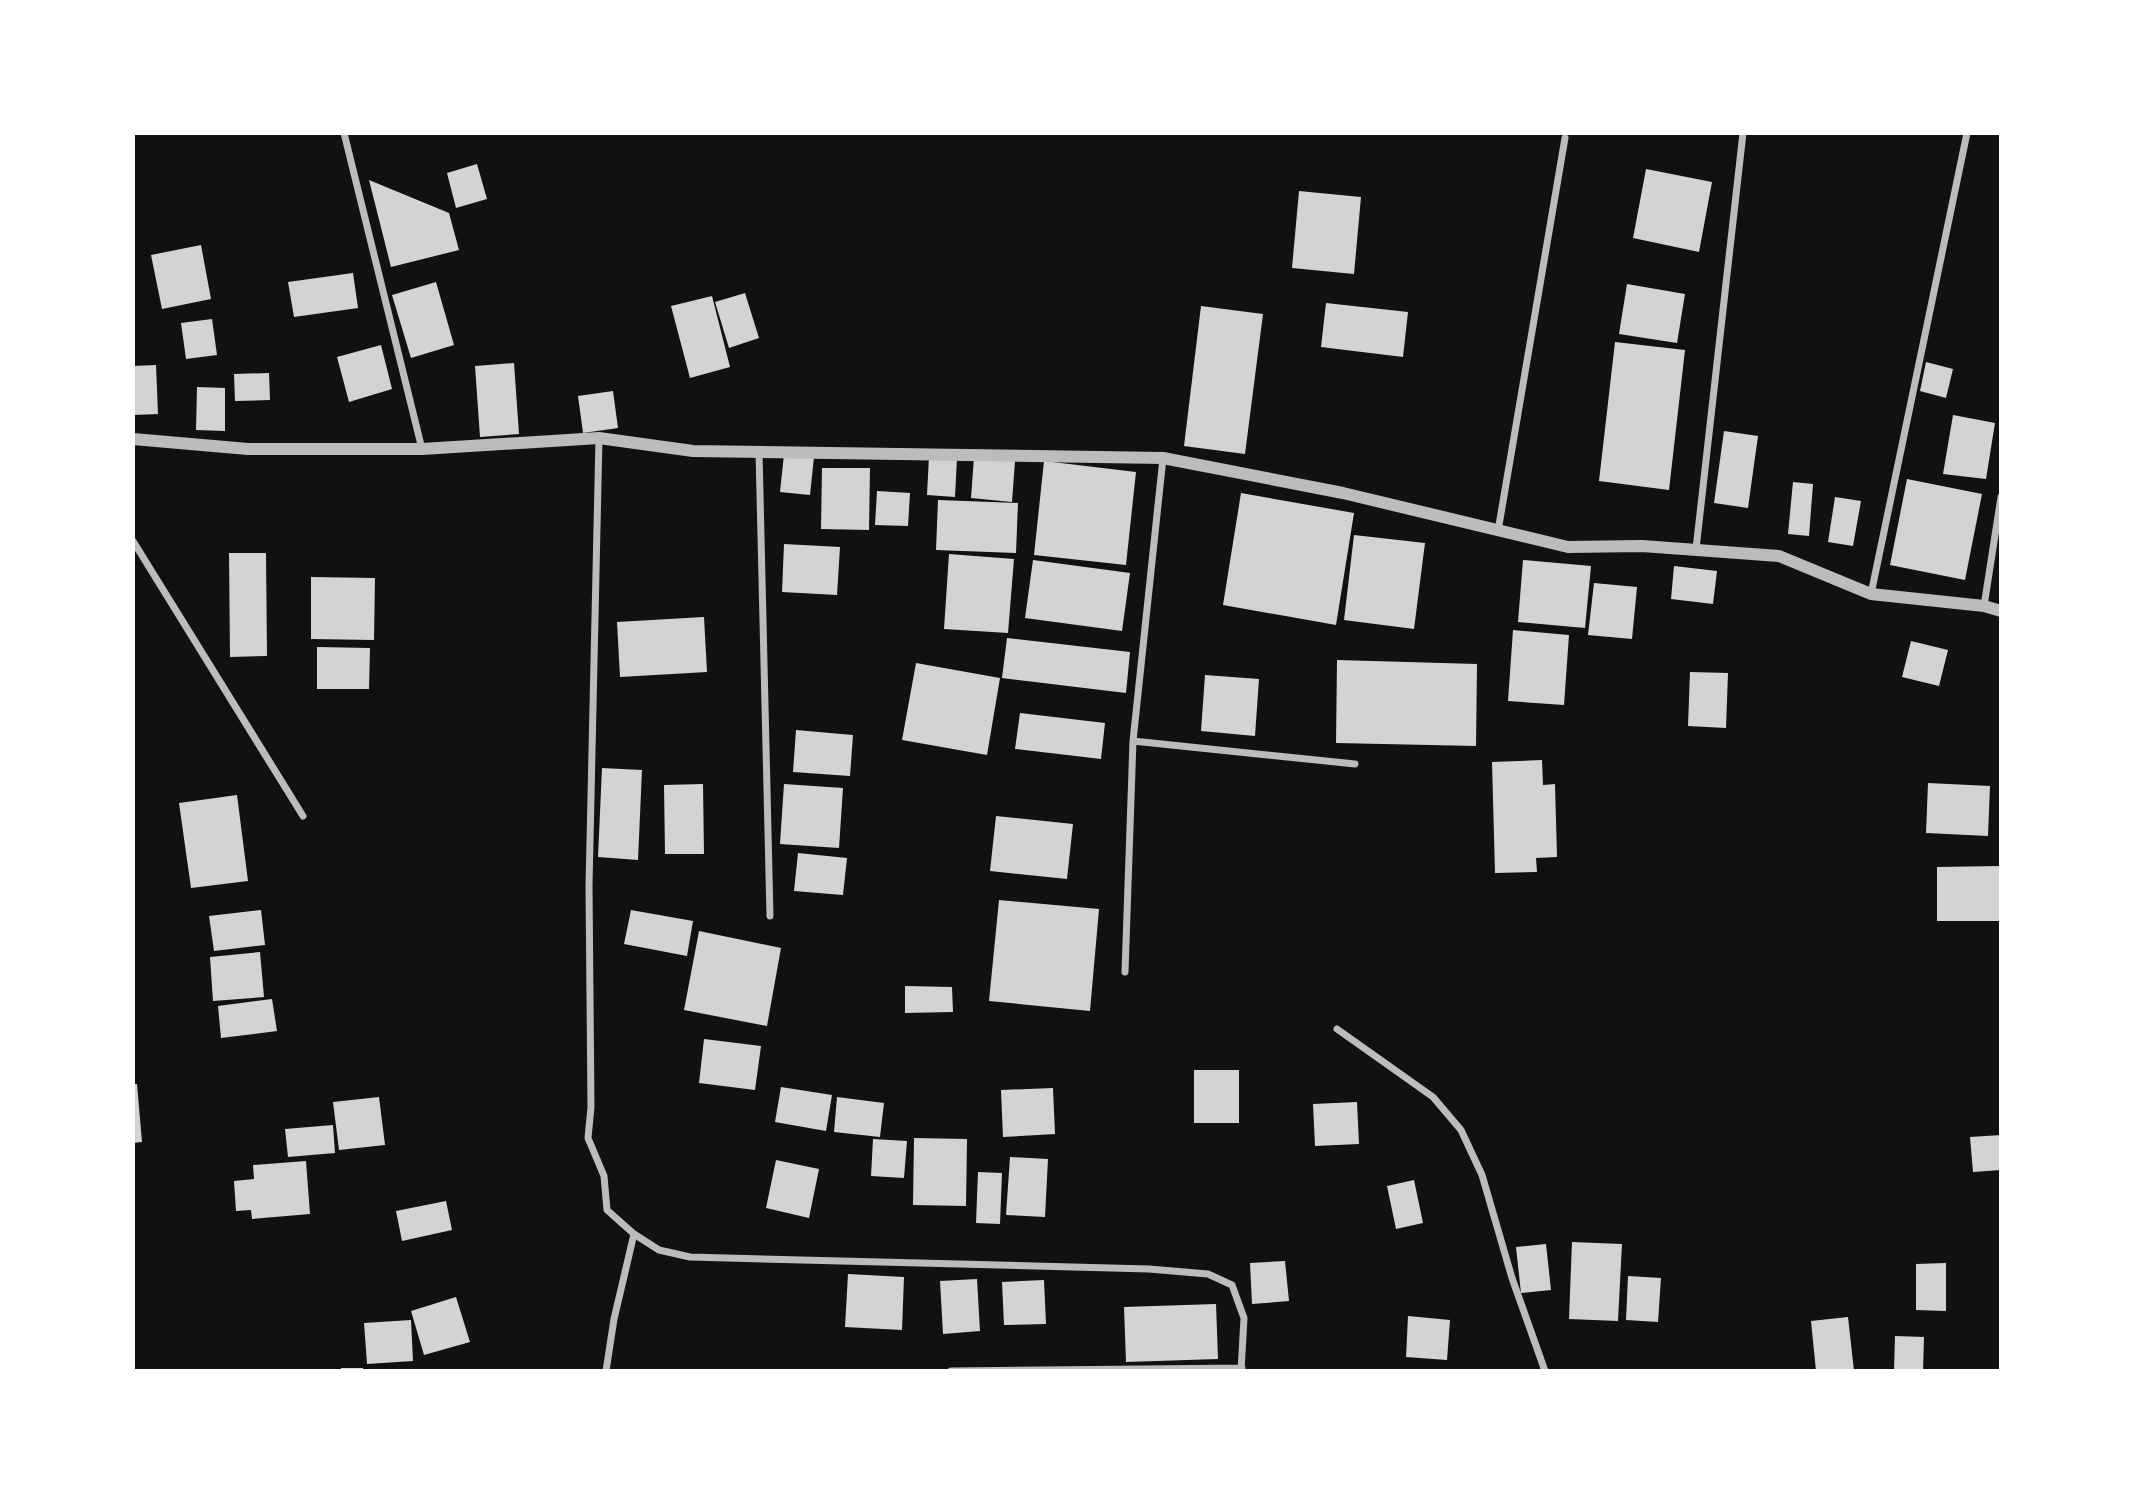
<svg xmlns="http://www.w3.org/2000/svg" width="2134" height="1504" font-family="'Open Sans',sans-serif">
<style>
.building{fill:#d3d3d3}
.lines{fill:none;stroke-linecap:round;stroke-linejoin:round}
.minor{stroke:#bcbcbc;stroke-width:7}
.tertiary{stroke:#bcbcbc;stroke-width:12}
</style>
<rect width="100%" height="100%" fill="#111"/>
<path class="building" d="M477,164l10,35 -31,9 -9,-35z
M1646,169l66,13 -13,70 -66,-14z
M369,180l80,33 10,37 -68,17z
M1299,191l62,6 -7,77 -62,-6z
M201,245l10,54 -49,10 -11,-54z
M353,273l5,35 -64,9 -6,-35z
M436,282l18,63 -43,13 -19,-63z
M1627,284l58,10 -8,49 -58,-9z
M745,293l14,45 -30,10 -14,-46z
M712,296l18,71 -40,11 -19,-72z
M1326,303l82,9 -5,45 -82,-10z
M1201,306l62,8 -18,140 -61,-8z
M212,319l5,36 -31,4 -5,-36z
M1615,342l70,8 -16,140 -70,-9z
M381,345l11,44 -43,13 -12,-45z
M1926,362l27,7 -7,29 -26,-7z
M514,363l5,71 -39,3 -5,-71z
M156,365l2,49 -25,1v-49z
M269,373l1,27 -35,1 -1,-27z
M197,387l28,1v43l-29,-1z
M613,391l5,37 -35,5 -5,-37z
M1953,415l42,8 -9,56 -43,-5z
M1724,431l34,5 -10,72 -34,-5z
M784,454l30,3 -4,38 -30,-3z
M929,456l28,2 -2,39 -28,-2z
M974,457l41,4 -3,41 -41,-4z
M1044,461l92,11 -10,93 -92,-10z
M822,468h48l-1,62 -48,-1z
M1907,479l75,15 -17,86 -75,-15z
M1793,482l20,2 -4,52 -21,-2z
M877,491l33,2 -2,33 -33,-1z
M1241,493l113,20 -18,112 -113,-20z
M1835,497l26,4 -8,45 -25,-4z
M938,500l80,3 -2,50 -80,-3z
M1354,535l71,8 -11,86 -70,-9z
M784,544l56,3 -3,48 -55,-3z
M229,553h37l1,103 -37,1z
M949,554l65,5 -6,74 -64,-4z
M1033,560l97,13 -8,58 -97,-13z
M1523,560l68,6 -6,62 -67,-6z
M1674,566l43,5 -4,33 -42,-5z
M311,577l64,1 -1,62 -63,-1z
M1594,583l43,4 -5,52 -44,-4z
M704,617l3,55 -87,5 -3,-55z
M1513,630l56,5 -5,70 -56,-4z
M1007,638l123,14 -4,41 -124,-15z
M1911,641l37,9 -9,36 -37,-9z
M317,647l53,1 -1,41h-52z
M1337,660l140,4 -1,82 -140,-3z
M916,663l84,15 -13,77 -85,-15z
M1690,672l38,1 -2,55 -38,-2z
M1205,675l54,4 -4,57 -54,-5z
M1020,713l85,10 -4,36 -86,-10z
M796,730l57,5 -3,41 -57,-4z
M1542,760l1,25 12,-1 2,73 -21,1 1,14 -42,1 -3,-111z
M602,768l40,2 -4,90 -40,-3z
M1928,783l62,3 -2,50 -62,-3z
M703,784l1,70h-39l-1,-69z
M784,784l59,4 -4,60 -59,-4z
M237,795l11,86 -57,7 -12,-85z
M996,816l77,8 -6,55 -77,-8z
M798,853l49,5 -4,37 -49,-4z
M1999,866v55h-62v-54z
M999,900l100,9 -9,102 -101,-10z
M261,910l4,35 -51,6 -5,-35z
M631,910l62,11 -6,35 -63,-12z
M699,931l82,17 -14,78 -83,-16z
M260,952l4,45 -51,4 -3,-44z
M905,986l47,1 1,25 -48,1z
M272,999l5,32 -56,7 -3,-32z
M704,1039l57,7 -6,44 -56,-7z
M1194,1070h45v53h-45z
M133,1084h4l5,58 -9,1z
M781,1087l51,8 -6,36 -51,-9z
M1053,1088l2,46 -52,3 -2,-47z
M379,1097l6,48 -46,5 -6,-48z
M837,1097l47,6 -4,34 -46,-5z
M1357,1102l2,42 -44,2 -2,-42z
M333,1125l2,28 -47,4 -3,-28z
M2001,1135v35l-28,2 -3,-35z
M914,1138l53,1 -1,67 -53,-1z
M873,1139l34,2 -3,37 -33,-2z
M1010,1157l38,2 -3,58 -39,-2z
M776,1160l43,9 -10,49 -43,-10z
M306,1161l4,53 -58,5 -1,-9 -15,1 -2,-30 20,-2 -1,-14z
M978,1172l24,1 -2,51 -24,-1z
M1414,1180l9,43 -27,6 -9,-43z
M446,1201l6,29 -50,11 -6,-30z
M1572,1242l50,2 -4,77 -49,-2z
M1546,1244l5,46 -30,3 -5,-46z
M1285,1261l4,40 -37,3 -2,-41z
M1946,1263v48l-30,-1v-46z
M848,1274l56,3 -2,53 -57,-3z
M1628,1276l33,2 -3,44 -32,-2z
M977,1279l3,52 -37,3 -3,-53z
M1044,1280l2,44 -42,1 -2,-43z
M456,1297l14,45 -46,13 -13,-44z
M1216,1304l2,55 -92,3 -2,-55z
M1408,1316l42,4 -3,40 -41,-3z
M1848,1317l6,54h-38l-5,-50z
M411,1320l2,41 -46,3 -3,-41z
M1895,1336l29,1 -1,34h-29z
M341,1368h22v3h-22z"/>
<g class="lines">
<path class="minor" d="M344,133l78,316
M599,438l-10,448 2,221 -3,31 16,38 3,34 27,24 25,16 31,7 459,12 59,5 24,11 12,33 -3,53
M759,452l11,464
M1498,531l67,-393
M133,541l170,275
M1696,549l47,-416
M1871,594l96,-461
M1984,606l17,-109
M1133,741l222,23
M1125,972l8,-231 30,-283
M1337,1029l96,68 28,33 21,45 30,103 33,93
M606,1371l8,-52 20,-85
M951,1371l291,-3"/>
<path class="tertiary" d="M133,439l115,10h174l177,-11 94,13 470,7 180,35 225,54 74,-1 137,10 92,38 113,12 17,5"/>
</g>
<rect width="2134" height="1504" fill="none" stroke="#ffffff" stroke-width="270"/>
</svg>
